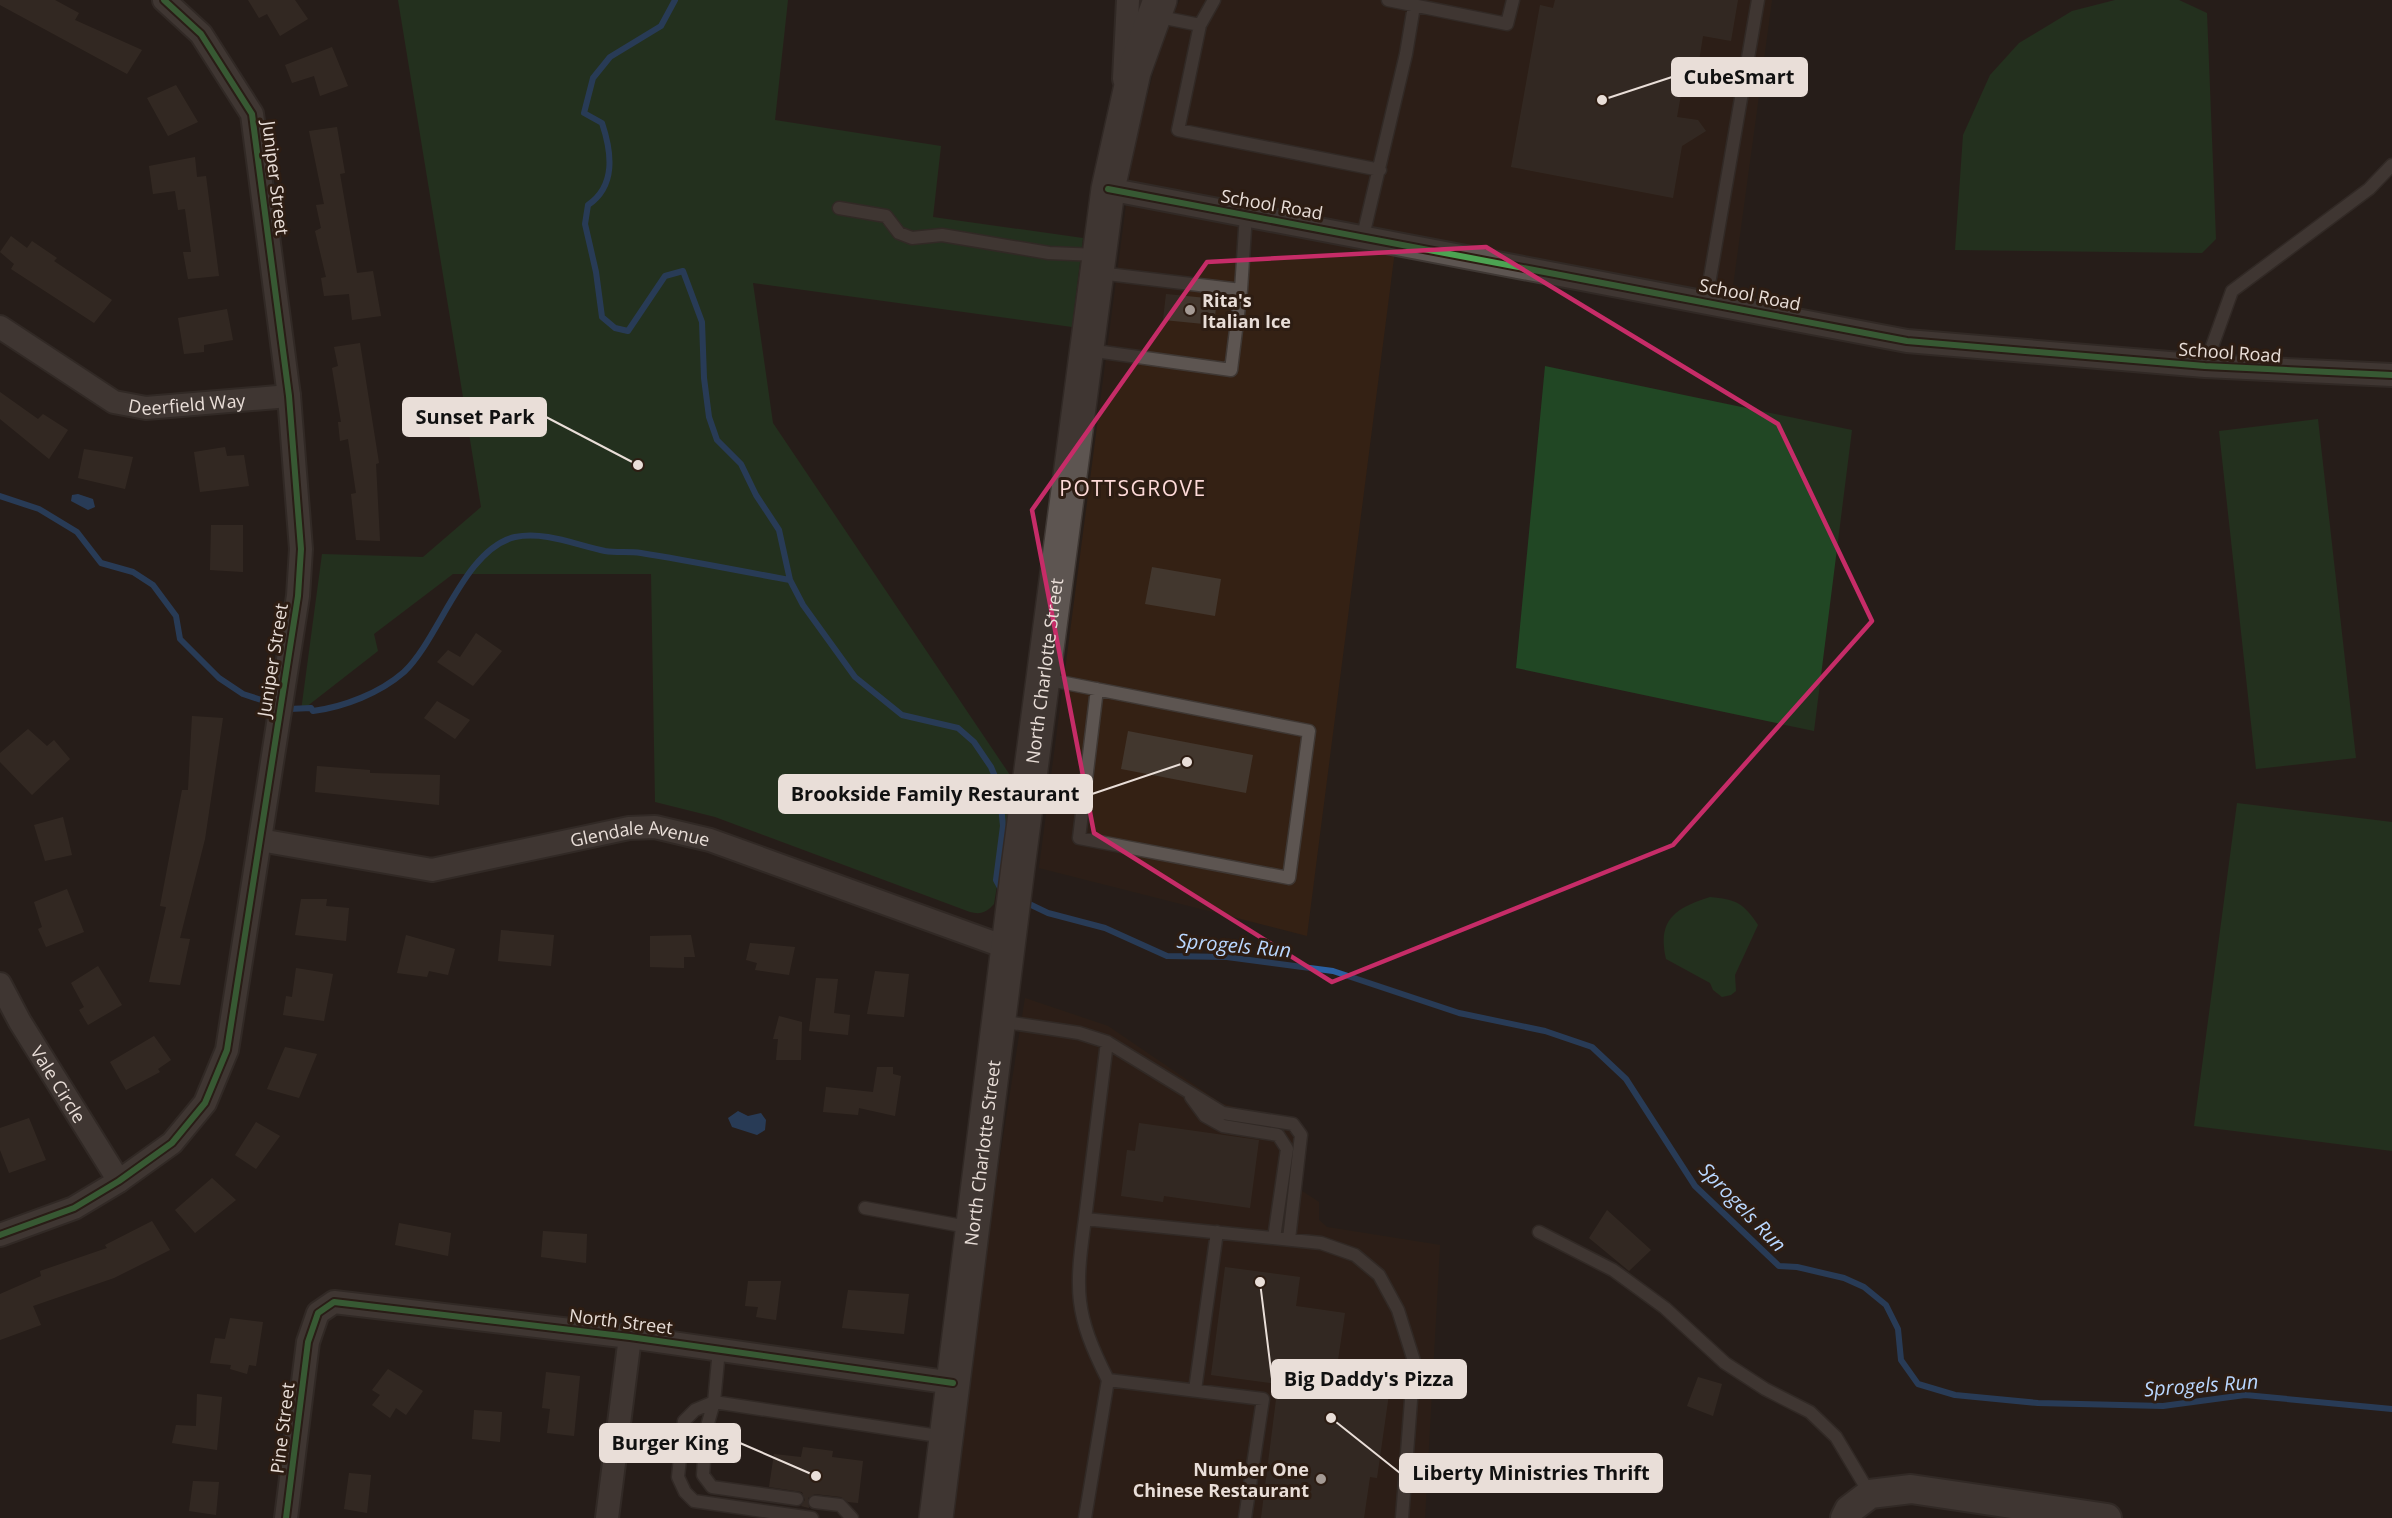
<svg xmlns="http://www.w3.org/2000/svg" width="2392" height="1518" font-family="'Open Sans',sans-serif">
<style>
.built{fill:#342114}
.green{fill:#214724}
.water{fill:#2b60a1}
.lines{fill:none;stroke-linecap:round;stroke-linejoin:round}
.stream{stroke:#2b60a1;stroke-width:6}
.building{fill:#42372e}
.service-casing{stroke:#3f3834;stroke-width:15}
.minor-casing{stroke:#3f3834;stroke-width:26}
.tertiary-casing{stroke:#3f3834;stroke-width:32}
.secondary-casing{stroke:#3f3834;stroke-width:36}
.service{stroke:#5d5551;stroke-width:12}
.minor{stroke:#5d5551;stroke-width:22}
.tertiary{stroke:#5d5551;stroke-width:28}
.secondary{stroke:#5d5551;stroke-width:33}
.cycleway-casing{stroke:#2d1d13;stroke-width:10}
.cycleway{stroke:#4ca352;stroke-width:6}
.marked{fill:none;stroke:#c62c68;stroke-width:4.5;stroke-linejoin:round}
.poi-dot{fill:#a59b95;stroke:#2d1d13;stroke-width:2}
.labels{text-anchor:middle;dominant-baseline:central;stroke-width:6;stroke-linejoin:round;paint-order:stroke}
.street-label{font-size:18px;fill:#e9ded8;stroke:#2d1d13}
.poi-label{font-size:18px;font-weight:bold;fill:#e9ded8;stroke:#2d1d13;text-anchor:start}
.water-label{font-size:20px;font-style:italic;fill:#b9d7ff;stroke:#2d1d13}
.quarter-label{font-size:21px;letter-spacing:1.5px;fill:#fedad8;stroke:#2d1d13}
.leader{fill:none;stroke:#e9ded8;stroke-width:2}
.callout-dot{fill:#e9ded8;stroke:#2d1d13;stroke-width:2}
.callout{fill:#e9ded8;stroke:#e9ded8;stroke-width:2}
.callout-label{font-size:20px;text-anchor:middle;font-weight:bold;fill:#111}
</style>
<rect width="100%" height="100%" fill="#271e19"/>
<path class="built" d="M1180,0h592l-40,293 -336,-50 -89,693 -268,-68 94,-716 29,-113z
M1025,998l83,28 113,77 72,21 7,-3 -1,68 20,13v18l8,7 113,18 -15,273h-482z"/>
<path class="green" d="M398,0h390l-13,120 166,26 -8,71 150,21 -11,89 -319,-44 20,140 241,358 -20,123c-7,8 -13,11 -24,8l-255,-95 -60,-15 -4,-228h-198l-79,60 4,17 -77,60 21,-157 101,3 58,-50z
M2115,0h64l28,13 9,226 -14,14 -247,-3 8,-115 27,-60 29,-32 53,-32z
M1545,366l307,64 -38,301 -298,-63z
M2318,419l38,339 -100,11 -37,-338z
M2237,803l155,19v329l-198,-25z
M1710,897c25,2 34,6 48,28l-23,50 1,16 -5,4 -9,2 -9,-7 -3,-7 -44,-24c-9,-39 9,-51 44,-62z"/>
<path class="water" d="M72,495l6,-1 15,5 2,8 -7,3 -17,-9z
M738,1111l10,5 13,-3 5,7 -1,10 -8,5 -25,-8 -4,-9z"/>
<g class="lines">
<path class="stream" d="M675,0l-14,26 -51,31 -17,21 -9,35 18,10c10,30 14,63 -14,82l-3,19 11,48 6,45 13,11 13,3 37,-55 18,-5 19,51 2,56 5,39 8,23 24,24 15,31 23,35 11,50 13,25 52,72 47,38 56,13 16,14 17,25 8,19 4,40 -7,54 6,11
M0,496l39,13 38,23 24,31 32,9 20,13 23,31 4,23 39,39 24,16 46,15 22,-1 2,3c31,-4 67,-18 91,-39 36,-34 60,-123 111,-135 30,-6 61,8 90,14 12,2 24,0 36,2 50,8 99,18 149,27
M1025,902l23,11 57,15 62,28 60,1 106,14 126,42 86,18 47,16 34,32 69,107 84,80 18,1 47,11 20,9 22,18 12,24 3,31 17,24 37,11 83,8 125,3 82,-11 147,14"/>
</g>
<path class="building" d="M0,0h55l24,13 -4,7 67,30 -15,24 -127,-69z
M248,0h47l13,19 -28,17 -13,-22 -8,4z
M1555,0h183l-7,41 -28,-5 -6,37 -14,10 -6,34 21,3 8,11 -24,15 -9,52 -162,-31 29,-162 13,3z
M332,47l16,39 -28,10 -6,-20 -22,7 -7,-18z
M176,85l22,37 -30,14 -21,-38z
M337,127l8,46 -5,1 17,99 16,-2 8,45 -29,4 -3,-26 -25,2 -3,-18 5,-1 -11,-46 6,-3 -5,-23 8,-1 -15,-73z
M195,157l2,20 9,-1 13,100 -31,3 -5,-27h8l-6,-43 -7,1 -3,-19 -22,3 -4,-28z
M11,236l16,12 5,-7 25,17 -3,3 58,39 -18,23 -83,-54 3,-5 -14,-12z
M1166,294l51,5 -3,26 -51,-5z
M227,309l6,31 -29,5v7l-20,2 -6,-36z
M360,343l19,120 -3,1 4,77 -24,-1 -5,-46 5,-1 -8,-54 -8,2 -2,-19h3l-9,-54 6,-2 -4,-19z
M0,392l38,27 5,-5 25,16 -19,29 -49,-40z
M225,447l2,9 17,-1 5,31 -49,6 -6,-40z
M84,449l49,8 -8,32 -47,-11z
M211,525h32v47l-33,-2z
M1152,567l69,12 -6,37 -70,-12z
M476,633l26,18 -29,35 -36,-24 11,-12 12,7z
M437,701l33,19 -15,19 -31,-21z
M192,716l31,2 -18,121 -25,99 10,1 -10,46 -31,-3 17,-75 -6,-1 22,-116h6z
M28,729l19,17 7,-6 16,19 -38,36 -32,-33v-9z
M1128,731l125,24 -7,38 -125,-24z
M317,766l53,4v3l70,2 -1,30 -124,-13z
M63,817l9,38 -27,6 -11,-36z
M67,889l17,43 -38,15 -8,-18 4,-2 -8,-25z
M301,899h26l-1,7 23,2 -3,33 -51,-6z
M501,930l53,5 -3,31 -53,-5z
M406,935l49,14 -7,26 -19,-4 -2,6 -30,-4z
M691,935l4,22h-11v11l-34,-1v-31z
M750,943l45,4 -6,28 -34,-5 2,-7 -11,-3z
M98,966l24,39 -34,20 -9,-15 5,-3 -13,-24z
M296,968l37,6 -9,47 -41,-6 3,-19 6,1z
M875,971l34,3 -5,43 -37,-3z
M816,978l22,1 -4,34 16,2 -2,20 -39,-4z
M779,1016l23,6 -1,38h-25l2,-21h-5z
M154,1036l17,24 -13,9 2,3 -34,18 -16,-28z
M285,1047l32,7 -18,44 -32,-9z
M877,1067h16v7l8,2 -6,40 -36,-8 -1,7 -35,-3 3,-25 47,5z
M29,1118l17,42 -37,13 -9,-23v-22z
M256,1122l24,14 -24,33 -21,-14z
M1139,1123l120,17 -9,68 -86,-12 -1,6 -42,-6 6,-46 8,1z
M212,1178l24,22 -41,33 -20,-23z
M1607,1210l44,40 -22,21 -40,-33z
M152,1221l18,29 -56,28 -81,28 8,19 -41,15v-46l41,-18 -1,-5 67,-23 -2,-3z
M399,1223l52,10 -3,23 -53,-11z
M543,1231l44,3 -1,29 -45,-6z
M1225,1267l75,10 -4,29 49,7 -10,67 55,7 -13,91 -7,-1 -6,41h-103l17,-134 -67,-9z
M748,1281h33l-5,39 -20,-3 2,-10 -13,-1z
M848,1290l61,4 -5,40 -62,-6z
M230,1318l33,4 -7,44 -7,-1 -2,9 -17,-5 1,-4 -21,-2 5,-25 10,1z
M388,1369l35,22 -17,24 -10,-7 -6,10 -18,-13 8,-10 -8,-5z
M546,1372l34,4 -6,60 -27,-3 3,-24 -8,-1z
M1698,1377l24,7 -9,32 -26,-10z
M197,1394l25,3 -5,53 -45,-7 4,-18 20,1z
M474,1410l28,2 -2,30 -28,-3z
M803,1447l30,4 -1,6 31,4 -5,42 -10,-1 -7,-5 -26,-3 -7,4 1,10 -8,-2 4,-6 -3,-8 -33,-5 5,-33 27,3z
M349,1473l22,2 -4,38 -23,-4z
M193,1481l26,1 -3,33 -27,-4z"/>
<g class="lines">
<g class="service-casing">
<path id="service" d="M1388,0l119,24 6,-24
M1155,16l45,9 -22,105 202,40
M1200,25l14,-25
M839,208l47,8 13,17 13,5 30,-3 107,18 49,2
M1363,236l43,-182 8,-48
M1099,273l142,17
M1706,301l52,-301
M1088,350l143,20 10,-80 5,-76
M2205,366l27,-75 137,-102 23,-24
M1045,679l264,52 -20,147 -210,-40 18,-149
M999,1021l80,12 28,9 -22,177 236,24 34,12 24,20 19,35 16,51 -12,157
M1107,1042l116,71 70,11 8,11 -12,104
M1191,1097l14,19 18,10 55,9 9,14 -13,89
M865,1208l108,20
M1085,1219c-10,72 -11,94 23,161
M1539,1232l74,38 52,38 60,55 40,26 45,23 26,25 34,57
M719,1350l-5,52 231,35
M1195,1390l22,-158
M714,1402l-19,8 -11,11 -6,56 7,15 9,9 118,17
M714,1402l-8,28 -3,45 9,12 85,12
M815,1502l25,3 12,13
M1085,1518l23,-138 155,19 -18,119"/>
</g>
<g class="minor-casing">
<g id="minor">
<path d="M1124,79l4,-79"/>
<path d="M1108,189l799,152 298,25 187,9"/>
<path id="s1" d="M0,327l114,75 32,6 143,-12"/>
<path id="s2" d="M260,840l172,30 197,-42 26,-1 55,13 298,108"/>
<path id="s3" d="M0,984l20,38 99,159"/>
<path d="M0,1235l74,-27 45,-27 53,-38 33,-40 22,-53 71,-454 3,-47 -12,-153 -37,-282 -51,-80 -37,-34"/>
<path d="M286,1518l22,-176 10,-29 16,-11 296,35 323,46"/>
<path d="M607,1518l23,-181"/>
</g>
</g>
<g class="tertiary-casing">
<path id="tertiary" d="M1845,1518l4,-8 21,-16 41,-5 196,29"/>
</g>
<g class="secondary-casing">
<g id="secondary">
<path id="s4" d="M936,1518l82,-651 90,-678 26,-117 26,-72"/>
</g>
</g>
<use href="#service" class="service"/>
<use href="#minor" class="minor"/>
<use href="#tertiary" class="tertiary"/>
<use href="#secondary" class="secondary"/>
<g class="cycleway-casing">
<path id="cycleway" d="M1108,189l799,152 298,25 187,9
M0,1235l74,-27 45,-27 53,-38 33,-40 22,-53 71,-454 3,-47 -12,-153 -37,-282 -51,-80 -37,-34
M286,1518l22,-176 10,-29 16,-11 296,35 323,46"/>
</g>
<use href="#cycleway" class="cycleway"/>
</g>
<path d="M0 0H2392V1518H0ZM1486,247l292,177 94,197 -199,224 -341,137 -238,-149 -62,-323 175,-248z" fill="#271e19" fill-opacity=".55" fill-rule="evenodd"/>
<path class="marked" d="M1486,247l292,177 94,197 -199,224 -341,137 -238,-149 -62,-323 175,-248z"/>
<g class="poi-dot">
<circle cx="1190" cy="310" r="6"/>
<circle cx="1321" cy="1479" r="6"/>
</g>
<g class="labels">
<g class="street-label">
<text transform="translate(276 178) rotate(83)">Juniper Street</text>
<text transform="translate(1272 204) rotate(10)">School Road</text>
<text transform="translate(1750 294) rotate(11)">School Road</text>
<text transform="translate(2230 352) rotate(4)">School Road</text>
<text stroke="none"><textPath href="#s1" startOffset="210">Deerfield Way</textPath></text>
<text transform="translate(272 660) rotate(-81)">Juniper Street</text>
<text stroke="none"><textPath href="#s4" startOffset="854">North Charlotte Street</textPath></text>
<text stroke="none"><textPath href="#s2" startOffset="387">Glendale Avenue</textPath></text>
<text stroke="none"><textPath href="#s3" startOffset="116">Vale Circle</textPath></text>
<text stroke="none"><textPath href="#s4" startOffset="368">North Charlotte Street</textPath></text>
<text transform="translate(621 1321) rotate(7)">North Street</text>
<text transform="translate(282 1428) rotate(-83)">Pine Street</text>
</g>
<g class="poi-label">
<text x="1202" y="300">Rita's<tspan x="1202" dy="21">Italian Ice</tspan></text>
<text x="1309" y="1469" text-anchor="end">Number One<tspan x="1309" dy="21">Chinese Restaurant</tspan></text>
</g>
<g class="water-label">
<text transform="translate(1234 945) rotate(5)">Sprogels Run</text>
<text transform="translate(1743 1207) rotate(46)">Sprogels Run</text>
<text transform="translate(2201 1385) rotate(-4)">Sprogels Run</text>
</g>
<g class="quarter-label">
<text x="1133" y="488">POTTSGROVE</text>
</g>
</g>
<path class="leader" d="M1602 100L1672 77M638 465L546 417M1187 762L1092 794M1260 1282L1272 1379M816 1476L740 1443M1331 1418L1400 1473"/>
<g class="callout-dot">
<circle cx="1602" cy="100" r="6"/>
<circle cx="638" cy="465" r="6"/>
<circle cx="1187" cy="762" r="6"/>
<circle cx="1260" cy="1282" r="6"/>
<circle cx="816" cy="1476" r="6"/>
<circle cx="1331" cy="1418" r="6"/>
</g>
<g class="callout">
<rect x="1672" y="58" width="135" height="38" rx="6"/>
<rect x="403" y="398" width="143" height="38" rx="6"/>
<rect x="779" y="775" width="313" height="38" rx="6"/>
<rect x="1272" y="1360" width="194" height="38" rx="6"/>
<rect x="600" y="1424" width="140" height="38" rx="6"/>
<rect x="1400" y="1454" width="262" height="38" rx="6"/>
</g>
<g class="callout-label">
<text x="1739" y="84">CubeSmart</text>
<text x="475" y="424">Sunset Park</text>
<text x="935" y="801">Brookside Family Restaurant</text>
<text x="1369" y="1386">Big Daddy's Pizza</text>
<text x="670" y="1450">Burger King</text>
<text x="1531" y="1480">Liberty Ministries Thrift</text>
</g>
</svg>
